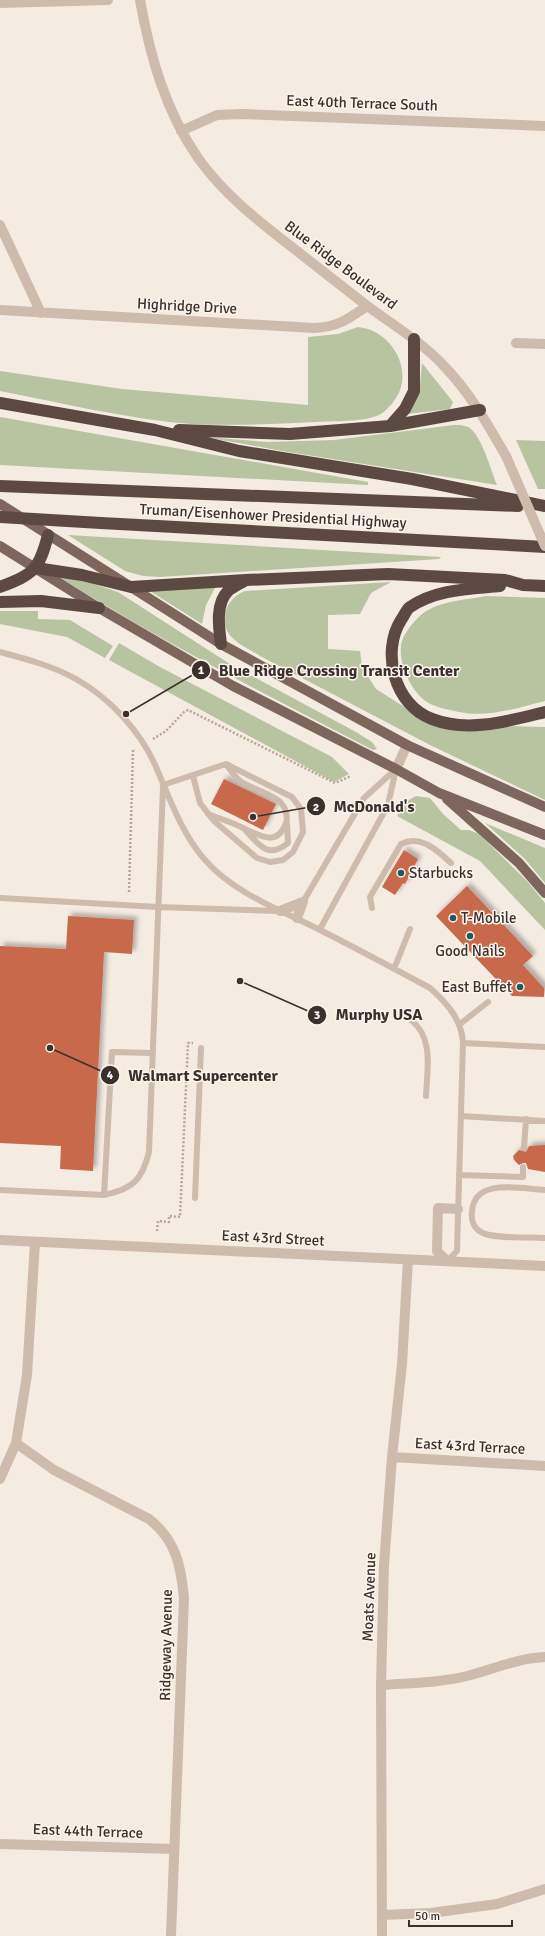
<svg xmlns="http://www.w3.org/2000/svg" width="545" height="1936" font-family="Signika,sans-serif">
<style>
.green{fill:#b8c4a0}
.building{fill:#c8694b;filter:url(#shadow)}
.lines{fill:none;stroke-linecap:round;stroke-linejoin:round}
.path{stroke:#b9a596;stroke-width:2.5;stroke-dasharray:2 2;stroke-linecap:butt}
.service{stroke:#cdbbac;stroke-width:6}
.minor{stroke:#cdbbac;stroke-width:10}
.tertiary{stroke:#cdbbac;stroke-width:10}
.primary{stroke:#7d675c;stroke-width:10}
.motorway{stroke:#5c4a42;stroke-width:12}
.tertiary-bridge{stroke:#cdbbac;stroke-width:10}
.motorway-bridge{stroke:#5c4a42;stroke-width:12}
.poi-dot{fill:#1f5a5e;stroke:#fbf5ee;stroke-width:1.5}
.labels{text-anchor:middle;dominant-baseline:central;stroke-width:3;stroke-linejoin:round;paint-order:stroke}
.street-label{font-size:15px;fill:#3b302b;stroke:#fbf5ee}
.poi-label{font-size:15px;fill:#3b302b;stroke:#fbf5ee;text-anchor:start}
.leader{fill:none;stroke:#3b302b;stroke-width:1.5}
.callout-dot{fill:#3b302b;stroke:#fbf5ee;stroke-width:1.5}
.mark-label{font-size:12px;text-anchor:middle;font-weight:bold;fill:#fff}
.callout-label{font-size:16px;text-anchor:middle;font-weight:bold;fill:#3b302b;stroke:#fbf5ee;stroke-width:3;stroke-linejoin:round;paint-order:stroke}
</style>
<defs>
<filter id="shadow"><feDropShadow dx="3.5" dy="-3.5" stdDeviation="2" flood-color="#0004"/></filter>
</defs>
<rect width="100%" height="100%" fill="#f4ebe1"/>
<path class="green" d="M358,327c34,3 58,45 36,74 -4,5 -9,11 -15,14 -15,7 -47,6 -64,7 -41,2 -82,4 -124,2 -64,-5 -128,-21 -191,-33v-20l122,18 186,16v-68l30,-3z
M422,363l31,39 -3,7 -43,5 13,-29z
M0,417l368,65v3l-368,-20z
M454,425c7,0 13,0 18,5 11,11 19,40 25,55l-209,-33 -83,-15 62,5 67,-2z
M516,440l29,1v48h-7z
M68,535l373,22 -2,2 -279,18 -17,-1 -18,-5z
M53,573l14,2 51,17 112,72 126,68 16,10 5,7 -4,1c-108,-56 -217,-111 -320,-177z
M391,582l-20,11 -11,21 -32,1v34l32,2 2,16 14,22 30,19 37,16 102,3v73l-115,-55 -170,-89c-9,-6 -25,-13 -31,-22 -11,-16 -1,-37 16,-43z
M216,586l-10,19 -4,19 -52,-33z
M486,596l59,2v103c-28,7 -57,17 -86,11 -9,-2 -25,-5 -32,-10 -16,-11 -28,-36 -26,-56 1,-11 13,-25 21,-32 17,-13 43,-14 64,-18z
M0,611h38v8l32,1 43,26 -8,12 -38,-21 -67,-13z
M119,643l41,24 172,90 17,17 -15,8 -225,-122z
M416,796l14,2 13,16 18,16h8l10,4 48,47 18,22v27l-65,-69 -83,-45 8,-14z
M485,823l60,25v35l-20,-24z"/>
<path class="building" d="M224,779l52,25 -13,26 -52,-26z
M404,850l14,9 -13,25 -2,-1 -8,12 -13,-8z
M467,886l66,70 -10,9 21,23v9l-32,-1 -76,-80z
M68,916l66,4 -2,34 -28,-2 -11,219 -33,-2 1,-23 -61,-3v-197l66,3z
M545,1145v27l-17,-3 -2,-6h-3l-4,2 -5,-5 -1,-4 6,-6 7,2 3,-6z"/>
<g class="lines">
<path class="path" d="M153,739l13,-8 18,-19 4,-2 147,73 16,-7
M129,892l4,-142 2,-1
M157,1231l1,-10 11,1v-6l11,1 8,-174h5"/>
<path class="service" d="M0,652c26,7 53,14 76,27 34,19 65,53 80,88 14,32 26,67 49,93 29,33 75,50 113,69 38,19 75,39 112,59 17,15 32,32 33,55l-6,208 -10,10
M163,785l63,-21 66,33 9,12 2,23 -10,20 -10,8 -13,2 -13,-4 -43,-37 -14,-18 -7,-27
M208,814c12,5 24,8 35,14 16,7 34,20 43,-5 2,-6 0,-15 -5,-20 -7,-8 -28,-14 -38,-20 -6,-3 -11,-11 -15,-16
M246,831c14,15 22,28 42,12l-1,-19
M0,898l158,9 120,4
M303,902l61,-104 32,-29
M372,908l-2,-11 31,-53c19,-10 36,6 50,19
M320,929l68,-124 8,-36
M394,969l16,-40
M412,1021c22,17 15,50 14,75
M460,1024l28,-22
M463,1043l82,4
M461,1116l84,5
M524,1148l2,-29
M459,1175l64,2v-10
M0,1190l104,5c29,-6 38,-15 45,-43l14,-365
M545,1190c-24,-1 -70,-13 -73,21 -1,8 1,17 9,21 10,7 50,5 64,6
M104,1195l8,-143 40,1
M195,1198l6,-150"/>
<path class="minor" d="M0,3l108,-3
M181,131l36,-16 25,-1 303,12
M0,225l41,88
M0,310l314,18c24,-1 34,-9 53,-22
M516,343l29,1
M396,769l11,-24
M280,911l23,-9
M297,918l6,-16
M0,1240l545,26
M447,1261l-10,-10 1,-43 20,1
M16,1443l38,27 95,49c27,21 32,47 35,79l-13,338
M392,1457l153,9
M0,1479l16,-36 11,-68 8,-133
M381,1685c29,-2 58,-2 86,-9 27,-7 51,-18 78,-19
M0,1844l174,5
M382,1915l49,-2 66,-9 48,-15
M382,1936l-1,-251 3,-120 8,-108 10,-93 6,-104"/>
<path class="tertiary" d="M140,0c10,56 25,110 58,158 27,38 63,65 99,93 23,18 46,36 69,54 27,20 56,37 79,62 25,26 43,58 61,89"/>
<path class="primary" d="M0,504l221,140 186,101 138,62
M0,546l99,62 134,78 163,83 43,24 106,42
M447,799l72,64 26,30"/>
<path class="motorway" d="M0,403l155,27 84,21 173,28 133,27
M390,426l15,-17 9,-18v-52
M179,430l111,4 100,-8 90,-16
M0,486l518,20
M101,523l444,24
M36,568l46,7 49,12 115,-7 142,-6 117,6 18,5 22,1
M500,586c-31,3 -63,3 -90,21 -4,3 -6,9 -9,13 -20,32 -7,85 31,99 36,14 77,2 113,-7
M0,587c34,-13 39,-17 48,-52
M0,602l41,-1 58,7
M221,644c-2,-16 -6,-40 7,-53 4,-4 11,-7 16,-10"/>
<path class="tertiary-bridge" d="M506,456l39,90"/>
<path class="motorway-bridge" d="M0,517l101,6"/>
</g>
<g class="poi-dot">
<circle cx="401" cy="873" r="4"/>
<circle cx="453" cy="918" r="4"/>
<circle cx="470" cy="936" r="4"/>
<circle cx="520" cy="987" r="4"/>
</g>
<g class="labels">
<g class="street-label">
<text transform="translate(362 103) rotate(2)">East 40th Terrace South</text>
<text transform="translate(341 265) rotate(37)">Blue Ridge Boulevard</text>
<text transform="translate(187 306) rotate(3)">Highridge Drive</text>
<text transform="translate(273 516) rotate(3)">Truman/Eisenhower Presidential Highway</text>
<text transform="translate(273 1238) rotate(3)">East 43rd Street</text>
<text transform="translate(470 1446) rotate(3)">East 43rd Terrace</text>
<text transform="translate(369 1597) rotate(-88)">Moats Avenue</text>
<text transform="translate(166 1645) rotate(-89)">Ridgeway Avenue</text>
<text transform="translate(88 1831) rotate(2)">East 44th Terrace</text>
</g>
<g class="poi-label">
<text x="409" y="873">Starbucks</text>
<text x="461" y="918">T-Mobile</text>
<text x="470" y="951" text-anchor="middle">Good Nails</text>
<text x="512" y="987" text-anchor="end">East Buffet</text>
</g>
</g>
<path class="leader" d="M126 714L201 670M253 817L316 806M240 981L317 1015M50 1048L110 1075"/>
<g class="callout-dot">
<circle cx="126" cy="714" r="4"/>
<circle cx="253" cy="817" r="4"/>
<circle cx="240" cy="981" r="4"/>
<circle cx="50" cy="1048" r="4"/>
<circle cx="201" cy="670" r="10"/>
<circle cx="316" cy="806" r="10"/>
<circle cx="317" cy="1015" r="10"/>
<circle cx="110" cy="1075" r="10"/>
</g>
<g class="mark-label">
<text x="201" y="674">1</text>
<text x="316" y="811">2</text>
<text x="317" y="1019">3</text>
<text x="110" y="1079">4</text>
</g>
<g class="callout-label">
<text x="339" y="676">Blue Ridge Crossing Transit Center</text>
<text x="374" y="812">McDonald's</text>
<text x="379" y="1020">Murphy USA</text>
<text x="203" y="1081">Walmart Supercenter</text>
</g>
<path d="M409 1920v6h103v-6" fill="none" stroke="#3b302b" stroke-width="2"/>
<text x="415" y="1920" font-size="12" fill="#3b302b" stroke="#fbf5ee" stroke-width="3" paint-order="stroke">50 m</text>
</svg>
